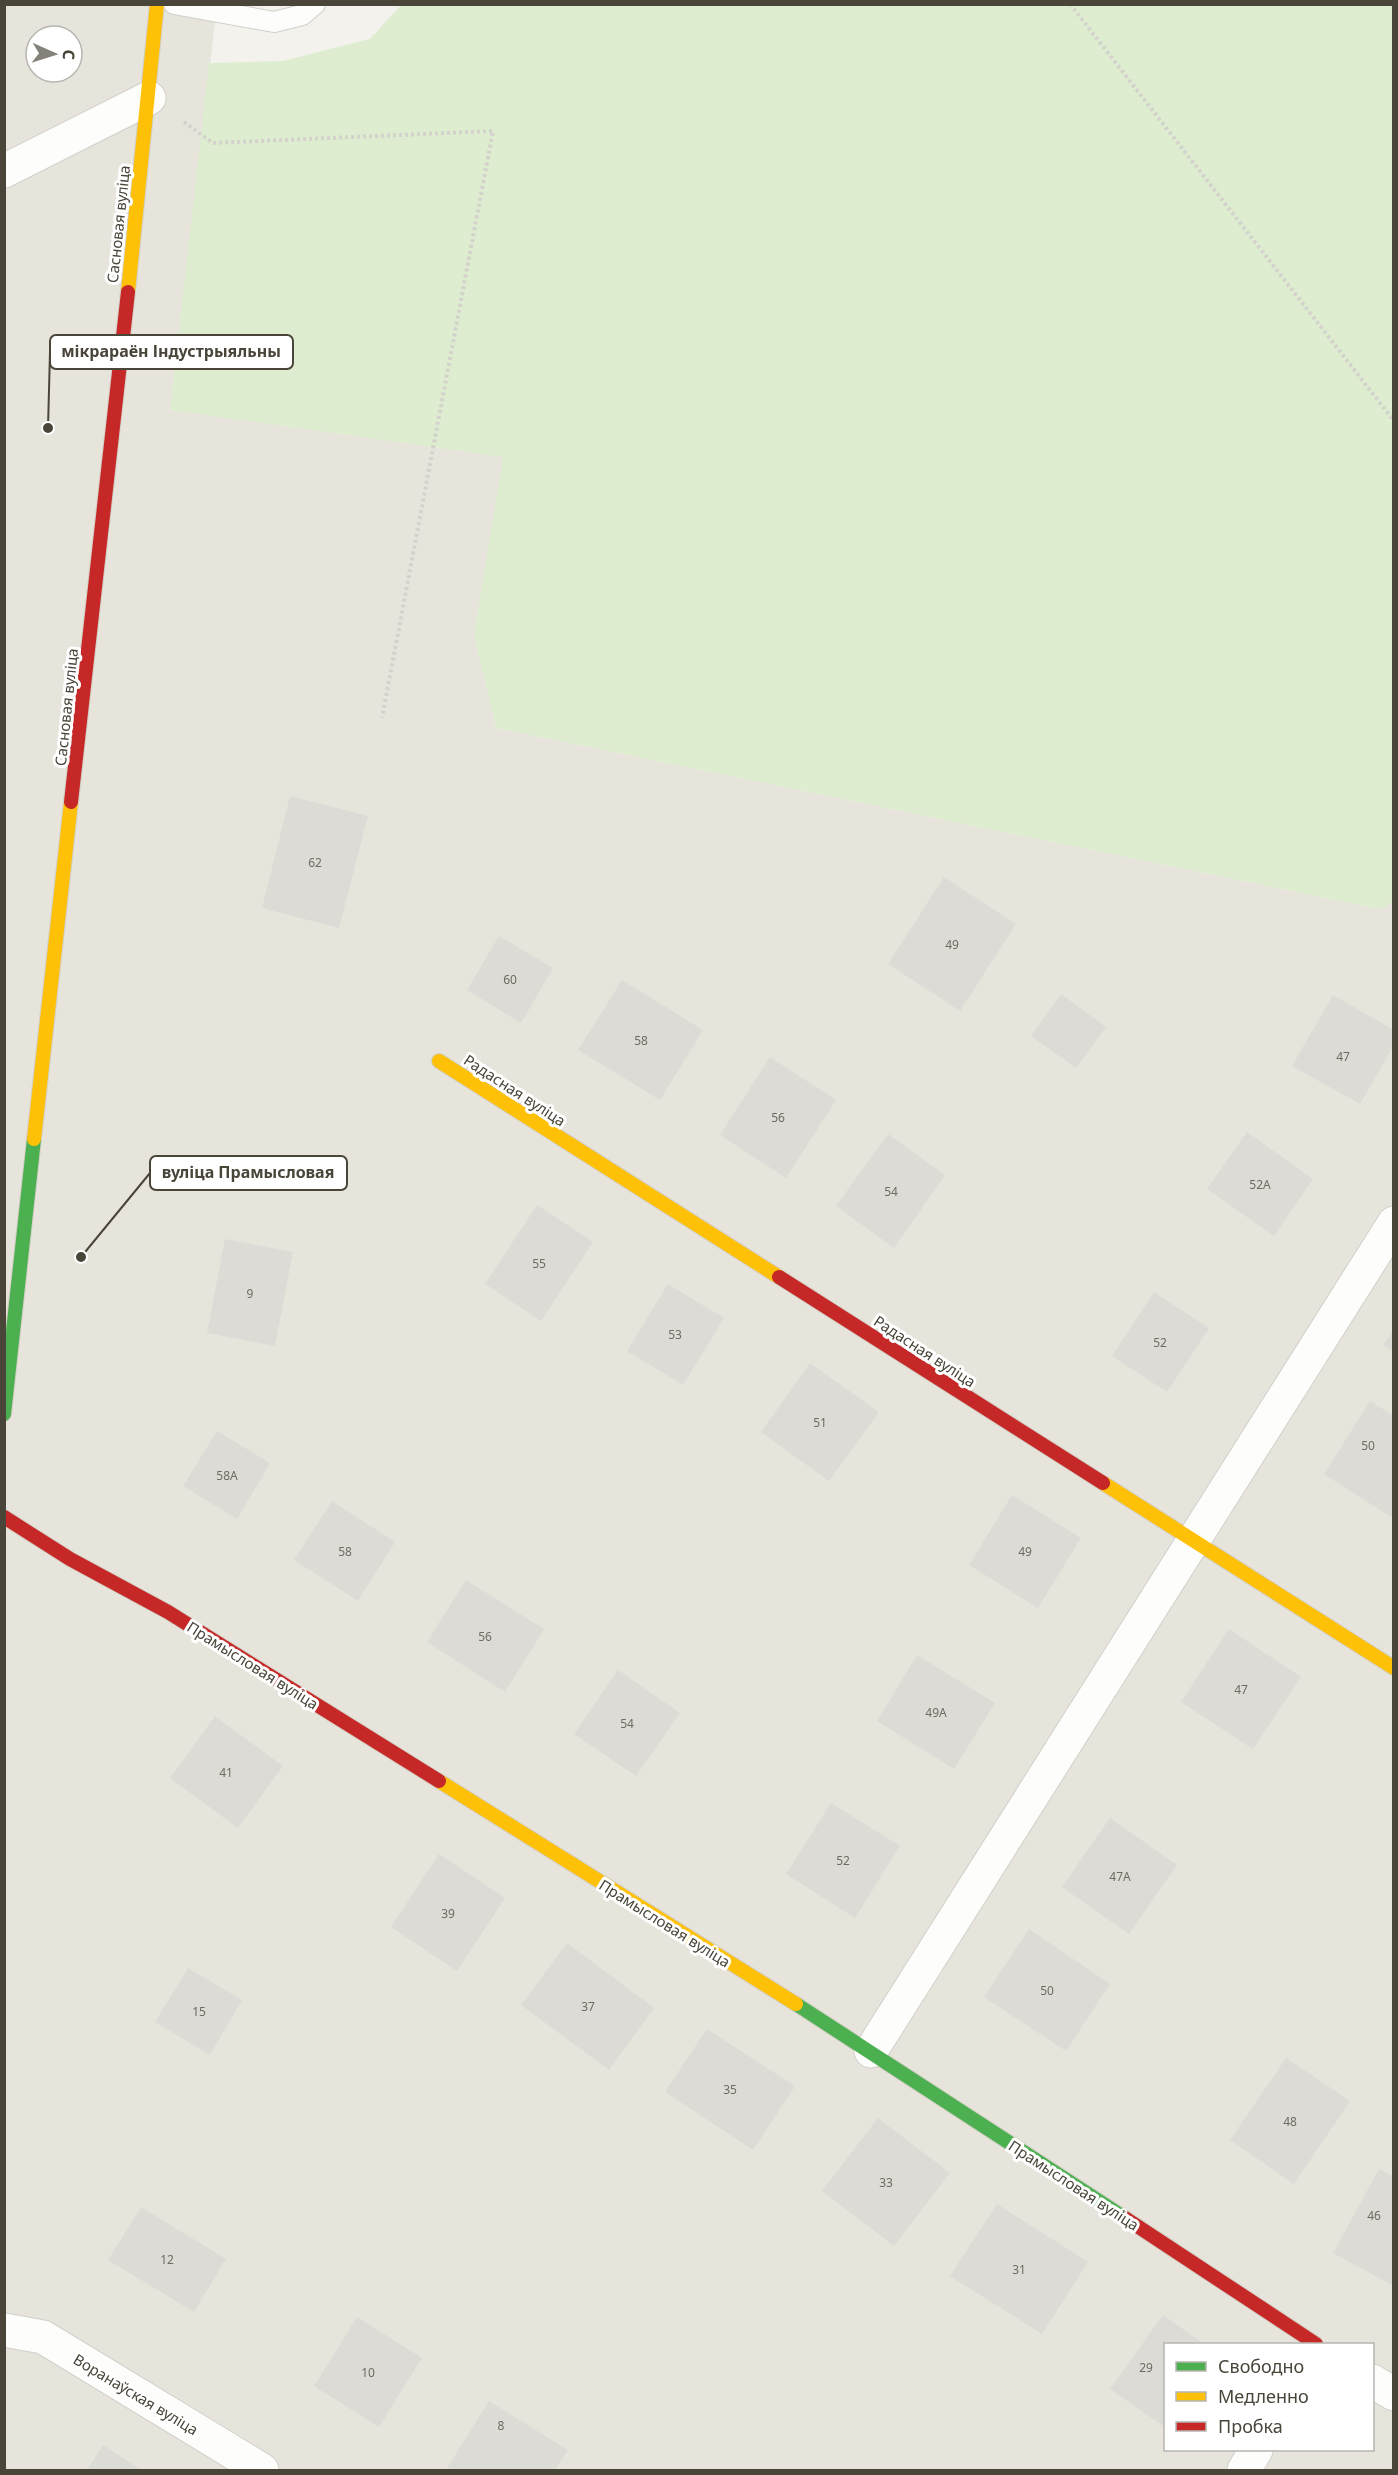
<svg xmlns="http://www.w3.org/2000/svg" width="1398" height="2475" font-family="'Noto Sans',sans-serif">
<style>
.residential{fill:#e7e4dc;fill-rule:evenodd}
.green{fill:#deeccf}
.building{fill:#dcdbd6}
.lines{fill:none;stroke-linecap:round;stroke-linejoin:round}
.lane-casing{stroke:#d1d0cb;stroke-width:22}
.street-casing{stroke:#d1d0cb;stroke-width:35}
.fast-casing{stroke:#d2cfc4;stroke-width:16}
.slow-casing{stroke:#d2cfc4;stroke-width:16}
.jam-casing{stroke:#d2cfc4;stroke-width:16}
.path{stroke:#d3d2cc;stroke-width:4;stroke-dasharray:3 3;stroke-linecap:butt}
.lane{stroke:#fdfdfc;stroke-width:20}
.street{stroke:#fdfdfc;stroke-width:33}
.fast{stroke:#4caf50;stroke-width:14}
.slow{stroke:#ffc107;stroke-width:14}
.jam{stroke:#c62828;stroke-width:14}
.labels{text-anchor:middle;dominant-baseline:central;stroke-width:6;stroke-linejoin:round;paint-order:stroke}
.number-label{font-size:12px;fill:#6e6b61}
.street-label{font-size:15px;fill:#494539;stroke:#fff}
.leader{fill:none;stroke:#494539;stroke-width:2}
.callout-dot{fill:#494539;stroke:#fff;stroke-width:2}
.callout{fill:#fff;stroke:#494539;stroke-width:2}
.callout-label{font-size:16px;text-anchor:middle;font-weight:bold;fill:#494539}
</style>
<rect width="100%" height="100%" fill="#f3f2ed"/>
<path class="residential" d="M5,5h212l-47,405 334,47 -30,179 22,92 884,181 13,-7v1568h-1388zM36,36h36v36h-36zM1166,2344h206v106h-206z"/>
<path class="green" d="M402,4l991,1v897l-13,7 -884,-181 -22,-92 29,-179 -333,-47 39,-347 74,-2 87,-22z"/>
<path class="building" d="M290,796l78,20 -29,112 -77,-20z
M944,877l72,47 -56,87 -72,-47z
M499,936l54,32 -32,55 -54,-33z
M622,980l81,50 -43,70 -82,-50z
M1061,994l45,33 -30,41 -45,-32z
M1333,995l61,35v15l-34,59 -68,-38z
M770,1057l66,43 -50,78 -66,-43z
M1247,1132l66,47 -39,57 -67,-47z
M888,1134l57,41 -51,73 -58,-42z
M537,1205l56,37 -52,79 -56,-37z
M225,1239l68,13 -18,94 -68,-13z
M668,1284l56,34 -41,67 -56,-34z
M1154,1292l55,36 -42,64 -55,-36z
M1394,1330v22l-11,-7z
M810,1363l69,49 -50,69 -68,-49z
M1370,1401l24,15v97l-3,4 -67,-43z
M217,1431l53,32 -33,56 -54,-33z
M1012,1495l69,43 -43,70 -69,-43z
M332,1501l63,41 -37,59 -64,-41z
M466,1580l78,49 -39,63 -78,-50z
M1229,1629l72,48 -48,72 -72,-47z
M917,1655l78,48 -41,66 -77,-48z
M618,1670l62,43 -44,63 -62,-42z
M215,1716l68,50 -45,62 -68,-50z
M831,1803l69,43 -45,72 -69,-44z
M1110,1818l67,47 -48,69 -67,-47z
M439,1854l66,44 -48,73 -66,-44z
M1029,1929l81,55 -44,67 -82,-54z
M567,1943l87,65 -45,62 -88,-65z
M188,1968l54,32 -32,55 -55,-33z
M707,2029l88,57 -42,64 -88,-58z
M1286,2058l64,43 -56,83 -64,-44z
M878,2118l72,55 -56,73 -72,-55z
M1379,2169l15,8v109l-61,-33z
M997,2204l91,58 -46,72 -92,-58z
M141,2207l85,52 -32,53 -86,-52z
M1163,2315l41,29h-38v84l-56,-39z
M357,2317l65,41 -43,69 -65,-41z
M489,2401l79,49 -13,20h-109z
M103,2445l38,25h-54z"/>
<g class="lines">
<g class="lane-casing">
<path id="lane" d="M174,4l100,18 28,-7 13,-11"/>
</g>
<g class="street-casing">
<path id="street" d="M4,171l145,-73
M871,2051l523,-828
M4,2330l39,7 219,133
M1372,2381l22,13
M1244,2470l12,-20"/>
</g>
<g class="fast-casing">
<path id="fast" d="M4,1414l30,-275
M796,2004l329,214"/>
</g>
<g class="slow-casing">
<path id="slow" d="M128,292l29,-288
M439,1061l340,216
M34,1139l37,-337
M1103,1483l291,185
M439,1781l357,223"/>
</g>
<g class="jam-casing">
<path id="jam" d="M71,802l57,-510
M779,1277l324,206
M4,1517l66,42 98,53 271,169
M1125,2218l191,126"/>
</g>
<path class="path" d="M1070,4l324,417
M184,122l29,21 280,-12 -111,587"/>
<use href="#lane" class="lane"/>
<use href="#street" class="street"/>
<use href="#fast" class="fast"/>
<use href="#slow" class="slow"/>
<use href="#jam" class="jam"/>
</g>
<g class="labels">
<g class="number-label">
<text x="315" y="862">62</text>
<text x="952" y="944">49</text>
<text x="510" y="979">60</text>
<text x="641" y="1040">58</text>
<text x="1343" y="1056">47</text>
<text x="778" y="1117">56</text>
<text x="1260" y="1184">52А</text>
<text x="891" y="1191">54</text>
<text x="539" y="1263">55</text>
<text x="250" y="1293">9</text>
<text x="675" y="1334">53</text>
<text x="1160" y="1342">52</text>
<text x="820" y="1422">51</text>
<text x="1368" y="1445">50</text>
<text x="227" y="1475">58А</text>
<text x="345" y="1551">58</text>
<text x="1025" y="1551">49</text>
<text x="485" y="1636">56</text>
<text x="1241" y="1689">47</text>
<text x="936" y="1712">49А</text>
<text x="627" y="1723">54</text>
<text x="226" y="1772">41</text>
<text x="843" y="1860">52</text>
<text x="1120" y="1876">47А</text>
<text x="448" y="1913">39</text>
<text x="1047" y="1990">50</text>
<text x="588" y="2006">37</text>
<text x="199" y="2011">15</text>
<text x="730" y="2089">35</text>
<text x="1290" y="2121">48</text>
<text x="886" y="2182">33</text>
<text x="1374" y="2215">46</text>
<text x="167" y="2259">12</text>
<text x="1019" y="2269">31</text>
<text x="1146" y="2367">29</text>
<text x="368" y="2372">10</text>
<text x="501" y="2425">8</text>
</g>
<g class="street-label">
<text transform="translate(118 224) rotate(-84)">Сасновая вуліца</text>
<text transform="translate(66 707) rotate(-84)">Сасновая вуліца</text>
<text transform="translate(515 1090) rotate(33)">Радасная вуліца</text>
<text transform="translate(925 1351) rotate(33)">Радасная вуліца</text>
<text transform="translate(253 1665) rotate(32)">Прамысловая вуліца</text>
<text transform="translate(665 1923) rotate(32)">Прамысловая вуліца</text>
<text transform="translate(1074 2185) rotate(33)">Прамысловая вуліца</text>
<text transform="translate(136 2394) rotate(31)">Воранаўская вуліца</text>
</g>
</g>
<path class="leader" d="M48 428L50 352M81 1257L150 1173"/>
<g class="callout-dot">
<circle cx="48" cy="428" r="6"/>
<circle cx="81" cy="1257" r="6"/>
</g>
<g class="callout">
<rect x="50" y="335" width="243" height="34" rx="6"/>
<rect x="150" y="1156" width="197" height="34" rx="6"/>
</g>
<g class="callout-label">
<text x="171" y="357">мікрараён Індустрыяльны</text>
<text x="248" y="1178">вуліца Прамысловая</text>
</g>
<rect width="1398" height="2475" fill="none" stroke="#494539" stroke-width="12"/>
<rect x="1164" y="2343" width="210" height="108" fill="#ffffff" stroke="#b6b5b0" stroke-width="1.5"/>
<rect x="1176" y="2362" width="30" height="9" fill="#4caf50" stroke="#b6b5b0" stroke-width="1.5"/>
<text x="1218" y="2373" font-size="18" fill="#494539">Свободно</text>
<rect x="1176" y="2392" width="30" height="9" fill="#ffc107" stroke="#b6b5b0" stroke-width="1.5"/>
<text x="1218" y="2403" font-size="18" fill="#494539">Медленно</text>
<rect x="1176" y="2422" width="30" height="9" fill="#c62828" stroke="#b6b5b0" stroke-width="1.5"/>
<text x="1218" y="2433" font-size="18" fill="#494539">Пробка</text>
<g transform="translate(54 54) rotate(93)"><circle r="28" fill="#ffffff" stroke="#b6b5b0" stroke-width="1.5"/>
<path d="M0-4.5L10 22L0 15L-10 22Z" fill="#848278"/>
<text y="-9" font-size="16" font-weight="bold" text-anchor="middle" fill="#494539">С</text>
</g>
</svg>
